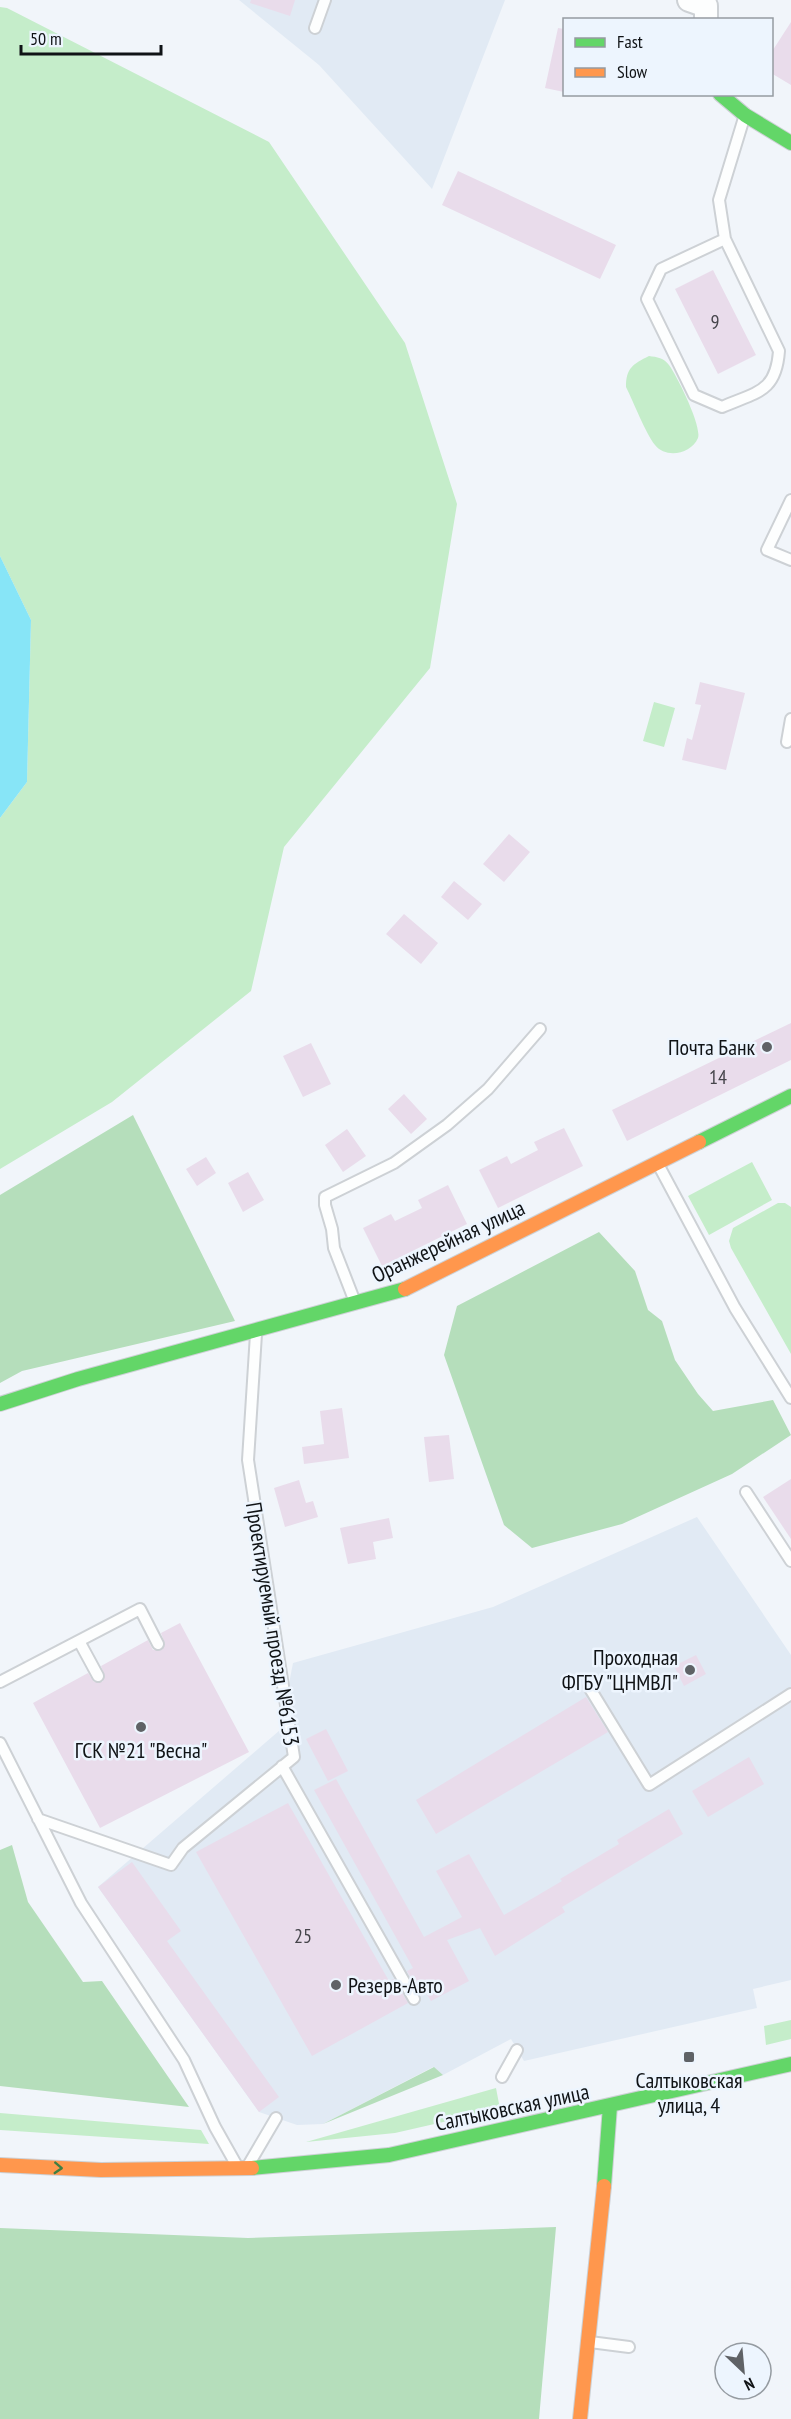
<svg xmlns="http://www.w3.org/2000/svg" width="791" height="2419" font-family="'PT Sans Narrow',sans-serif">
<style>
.built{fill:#e1eaf4}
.green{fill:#c5edca}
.forest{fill:#b5debb}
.water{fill:#87e5f7}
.building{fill:#e9dceb}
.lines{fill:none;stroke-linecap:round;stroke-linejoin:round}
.lane-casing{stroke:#cdd1d5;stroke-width:14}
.street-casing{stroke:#cdd1d5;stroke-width:26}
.fast-casing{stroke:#cdd1d5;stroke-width:16}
.slow-casing{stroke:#cdd1d5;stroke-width:16}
.lane{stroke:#fdfefe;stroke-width:10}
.street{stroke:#fdfefe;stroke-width:22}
.fast{stroke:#63d668;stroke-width:14}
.slow{stroke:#ff974d;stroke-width:14}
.oneway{stroke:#3e7e43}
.poi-dot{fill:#5f6266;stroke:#edf5fe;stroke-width:2}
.labels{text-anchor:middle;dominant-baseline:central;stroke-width:5;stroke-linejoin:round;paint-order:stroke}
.number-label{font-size:20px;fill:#46454b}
.poi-label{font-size:22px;fill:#101316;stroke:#edf5fe;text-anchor:end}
.street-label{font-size:22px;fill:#101316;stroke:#edf5fe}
</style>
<rect width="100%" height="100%" fill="#f1f5fa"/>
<path class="built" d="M239,0h266l-73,189 -113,-124z
M697,1517l94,138v325l-38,9 4,19 -233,53 -13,-22 -68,36 -10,-8 -110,57 -26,1 -38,-13 -161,-225 182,-157 13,-67 200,-56z"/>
<path class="green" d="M0,7l7,1 262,134 136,201 52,161 -27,164 -146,179 -33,144 -139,111 -112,67v-351l27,-36 4,-162 -31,-64z
M649,356c8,1 15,2 20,9 8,11 33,61 29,73 -7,16 -32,21 -43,7 -10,-13 -21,-42 -29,-58 0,-19 7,-23 23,-31z
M654,702l21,6 -11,39 -21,-6z
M752,1162l20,38 -63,35 -21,-39z
M778,1203h7l6,4v147l-60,-106 -2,-7 4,-13z
M791,2020v19l-25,6 -2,-19z
M496,2088l4,21 -105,24 -89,9z
M0,2113l201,17 8,14 -209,-14z"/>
<path class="forest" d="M133,1115l102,206 -213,50 -22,12v-188z
M599,1232l36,39 13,39 14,11 13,39 23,34 15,17 60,-11 18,35 -59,39 -110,50 -90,24 -28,-23 -60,-170 13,-49z
M12,1845l16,57 55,80 19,-1 87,126 -189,-21v-236z
M434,2067l9,8 -120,49z
M556,2227l-17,192h-539v-191l248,10z"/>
<path class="water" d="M0,556l31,64 -4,162 -27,36z"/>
<path class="building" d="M251,0h44l-5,16 -40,-13z
M791,22v63l-20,-12v-20z
M558,28l6,1v63l-19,-4z
M458,171l158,74 -16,34 -158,-74z
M713,270l43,85 -38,19 -43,-85z
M700,682l45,11 -19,77 -44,-10 5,-22 5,2 9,-35 -6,-1z
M509,834l21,18 -26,30 -21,-18z
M454,881l28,23 -14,16 -27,-23z
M404,914l34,29 -17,21 -35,-30z
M791,1023v37l-164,81 -15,-31z
M311,1043l20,41 -28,13 -20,-41z
M404,1094l23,25 -16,15 -23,-25z
M564,1128l19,38 -85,42 -19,-38 28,-14 4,8 27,-14 -4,-8z
M347,1129l19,27 -23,16 -18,-27z
M206,1157l10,16 -19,13 -11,-17z
M248,1172l16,28 -21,12 -15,-29z
M448,1185l19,39 -85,42 -19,-38 28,-14 4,7 27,-13 -4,-8z
M342,1408l7,50 -45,6 -2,-17 22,-3 -4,-33z
M449,1435l5,44 -25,3 -5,-45z
M791,1479v60l-28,-42z
M299,1480l7,23 7,-2 5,16 -33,10 -11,-39z
M389,1518l4,20 -20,4 3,17 -28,5 -8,-36z
M180,1623l69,129 -149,76 -67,-125 55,-30 6,9h8l3,-6 -4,-10 47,-26 5,10h9l3,-6 -4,-11z
M696,1655l10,19 -22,12 -10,-20z
M586,1697l22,35 -172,102 -20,-34z
M326,1729l22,42 -20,10 -22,-42z
M749,1757l15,27 -56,33 -16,-26z
M336,1779l88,158 38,-20 -26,-46 33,-17 35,61 58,-34 -2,-2 59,-35 -2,-4 52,-31 14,25 -121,73 3,5 -70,44 -15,-28 -33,12 22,41 -38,20 -5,-8 -5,3 -14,-25 6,-3 -99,-178z
M288,1803l101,178 5,-2 14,24 -96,53 -116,-204z
M132,1862l49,69 -14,10 112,156 -20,15 -161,-225z"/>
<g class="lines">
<g class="lane-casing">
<path id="lane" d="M315,28l10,-28
M725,239l-64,30 -14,30 47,96 28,12c34,-15 54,-14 57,-56l-54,-112 -6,-39 25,-82
M791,500l-24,50 24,10
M787,742l4,-23
M659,1166l76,142 56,90
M355,1302l-21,-54 -2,-19 -7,-24v-8l69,-34 53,-38 41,-36 52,-60
M746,1492l45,69
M79,1641l19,35
M0,1682l140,-73 18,35
M589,1687l60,98 142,-91
M0,1743l81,160 103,157 31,67 22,39
M282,1766l132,233
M38,1819l133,46 12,-17 111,-91 -46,-297 8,-126
M502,2077l15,-27
M249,2164l27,-46
M590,2342l39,5"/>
</g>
<g class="street-casing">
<path id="street" d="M689,0l17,6v14"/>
</g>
<g class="fast-casing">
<path id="fast" d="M720,94l25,21 46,28
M699,1142l92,-46
M0,1404l78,-25 327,-90
M252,2168l137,-13 402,-91
M604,2186l6,-80"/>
</g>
<g class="slow-casing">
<path id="slow" d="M405,1289l294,-147
M0,2165l101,5 151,-2
M580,2419l24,-233"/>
</g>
<use href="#lane" class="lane"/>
<use href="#street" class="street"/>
<use href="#fast" class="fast"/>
<use href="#slow" class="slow"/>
</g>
<defs><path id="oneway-chevron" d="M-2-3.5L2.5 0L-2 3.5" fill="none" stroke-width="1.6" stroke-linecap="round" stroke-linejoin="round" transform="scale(1.5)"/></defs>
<use class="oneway" href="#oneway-chevron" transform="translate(58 2168) rotate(3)"/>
<g class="poi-dot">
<circle cx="767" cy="1047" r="6"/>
<circle cx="690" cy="1670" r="6"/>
<circle cx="141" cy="1727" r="6"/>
<circle cx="336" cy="1985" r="6"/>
<rect x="683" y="2051" width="12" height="12" rx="3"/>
</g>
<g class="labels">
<g class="number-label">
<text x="715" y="322">9</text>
<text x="718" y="1077">14</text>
<text x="303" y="1936">25</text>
</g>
<g class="poi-label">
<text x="755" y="1047">Почта Банк</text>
<text x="678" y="1657">Проходная<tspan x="678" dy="25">ФГБУ "ЦНМВЛ"</tspan></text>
<text x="141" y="1750" text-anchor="middle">ГСК №21 "Весна"</text>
<text x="348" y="1985" text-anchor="start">Резерв-Авто</text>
<text x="689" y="2080" text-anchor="middle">Салтыковская<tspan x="689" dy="25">улица, 4</tspan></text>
</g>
<g class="street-label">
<text transform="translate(448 1241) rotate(-25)">Оранжерейная улица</text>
<text transform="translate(273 1624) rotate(81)">Проектируемый проезд №6153</text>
<text transform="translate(512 2107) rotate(-12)">Салтыковская улица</text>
</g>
</g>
<rect x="563" y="18" width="210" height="78" fill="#edf5fe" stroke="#959ba1" stroke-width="1.5"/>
<rect x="575" y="38" width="30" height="9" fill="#63d668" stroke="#959ba1" stroke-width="1.5"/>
<text x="617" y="48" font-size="18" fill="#101316">Fast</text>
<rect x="575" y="68" width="30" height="9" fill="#ff974d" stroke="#959ba1" stroke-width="1.5"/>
<text x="617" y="78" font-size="18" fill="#101316">Slow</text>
<g transform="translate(743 2371) rotate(154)"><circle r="28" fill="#edf5fe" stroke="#959ba1" stroke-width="1.5"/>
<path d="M0-4.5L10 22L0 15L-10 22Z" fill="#5f6266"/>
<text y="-9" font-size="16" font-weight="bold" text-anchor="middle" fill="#101316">N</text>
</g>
<path d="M21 45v9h140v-9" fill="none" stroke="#101316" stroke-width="3"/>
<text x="30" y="45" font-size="18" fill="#101316" stroke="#edf5fe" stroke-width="4.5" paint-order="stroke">50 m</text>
</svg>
